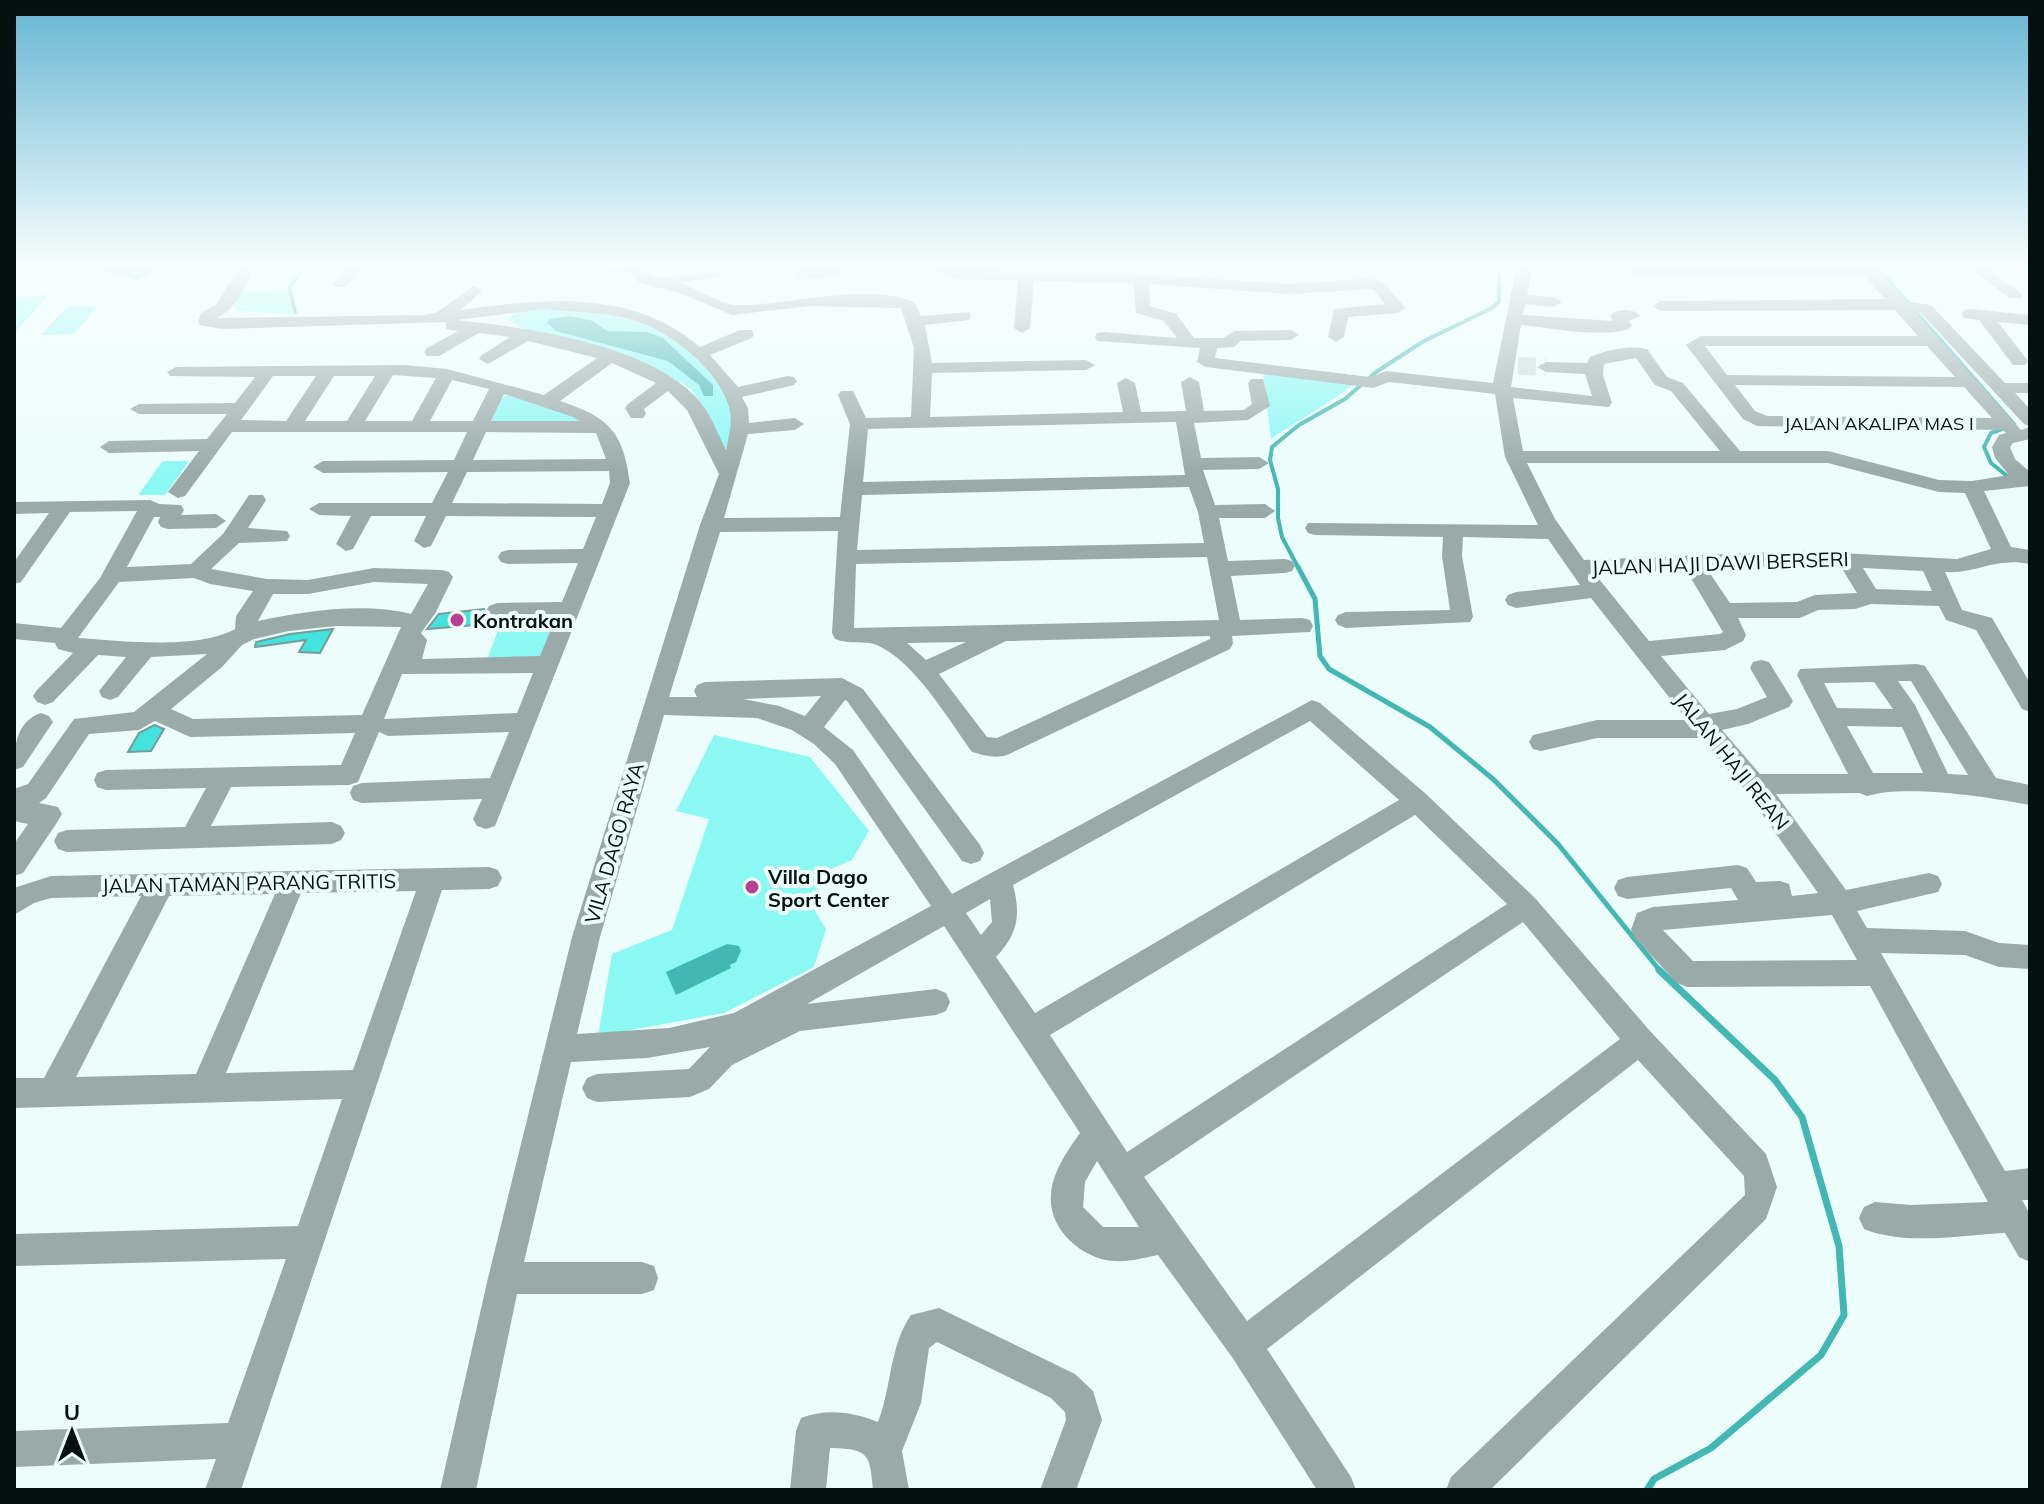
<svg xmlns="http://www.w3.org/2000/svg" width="2044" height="1504" font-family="Mulish,sans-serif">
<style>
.green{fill:#8bf8f4}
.water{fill:#42b7b3}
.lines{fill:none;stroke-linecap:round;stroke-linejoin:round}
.stream-far2{stroke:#42b7b3;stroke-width:4}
.stream-far1{stroke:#42b7b3;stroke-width:5}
.stream{stroke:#42b7b3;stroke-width:7}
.building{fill:#43e3de;stroke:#749c99;stroke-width:2}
.minor-tunnel{stroke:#c9dad9;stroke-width:18;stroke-dasharray:18 9;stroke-linecap:butt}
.minor{fill:#99aaa9;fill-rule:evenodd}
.poi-dot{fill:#b84094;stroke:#ecfdfc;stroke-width:3}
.labels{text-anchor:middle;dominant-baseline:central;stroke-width:8;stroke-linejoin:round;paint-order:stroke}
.far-street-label{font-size:18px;fill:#031110;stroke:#ecfdfc}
.street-label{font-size:20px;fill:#031110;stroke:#ecfdfc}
.poi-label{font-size:20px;font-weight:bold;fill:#031110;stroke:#ecfdfc;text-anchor:start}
</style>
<rect width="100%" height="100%" fill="#ecfdfc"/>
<path class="green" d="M286,290l6,24 -54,-3 -4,-6 8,-14z
M49,295l-35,38v-36z
M98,306l-24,28 -33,1 26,-28z
M537,308c32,2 68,3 98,13 41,13 96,57 98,103 1,8 -2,17 -3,25l-8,-2c-10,-23 -17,-47 -38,-63l-158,-53 -18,-12 11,-9z
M1263,373l94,9c-27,21 -57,37 -86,57z
M506,396h9l63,22 2,4 -90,2 11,-25z
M163,461h26l-24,34h-27z
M561,615l-18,45h-56l16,-43z
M714,735l96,22 59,74 -17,29 -26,11 -16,32 16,26 -12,38 -90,46 -126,23 14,-82 60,-24 37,-111 -33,-8z"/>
<path class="water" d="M570,316l23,5 14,10 40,1 16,6 50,47v11h-9l-5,-11 -31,-24 -112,-30 -9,-8 3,-4z
M727,944l12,2 2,5 -5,11 -6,3 1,3 -55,27 -10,-23z"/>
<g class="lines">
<path class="stream-far2" d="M1875,265l139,159
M295,312l-6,-25 20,-22
M2005,428l-14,5 -7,14 7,16 20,16
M1299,569l-17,-32 -4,-19v-29l-8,-29 2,-13 27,-22 46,-26 31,-27 48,-31 68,-33 7,-6v-37"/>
<path class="stream-far1" d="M1298,567l17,32 5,57 9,13 101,58 63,52 65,65 103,128"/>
<path class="stream" d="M1647,1490l7,-11 57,-31 110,-93 23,-40 -5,-69 -37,-129 -27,-37 -116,-110"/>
</g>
<path class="building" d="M102,265h59l-25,14 -34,-11z
M484,609l4,15 -61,5 12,-15z
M333,629l-13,24 -21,-1 7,-12 -51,7 1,-5 34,-8z
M154,725l10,4 -13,22 -23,1 11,-19z"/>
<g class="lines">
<path class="minor-tunnel" d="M1518,366l28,1"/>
<path class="minor" d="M349,265h16l-19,22h-12l-2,-3z
M395,265h85l-8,5h-69z
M596,265h39l23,13 63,-8v6l-42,7c18,5 39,21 58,22 51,1 127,-23 177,-3l7,14 48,-4 2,4 -2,4 -44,5 7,38 154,-3 9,5 -9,5 -154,3 -2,44 193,-5 -6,-29 9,-5 9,5 6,29 45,-1 -5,-29 9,-5 9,5 5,29 40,-1 8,-6 -4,-21 3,-4h12l7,27 -22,14 -54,3 7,35 58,-1 10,6 -10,6 -56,1 12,35 50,-1 10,7 -10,7h-46l9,43 57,-2 7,2 3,5 -3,5 -7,2 -54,3 9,44 62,-2 8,2 3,6 -3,6 -78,4 1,7 -3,6 -223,106c-12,4 -24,0 -35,-3 -24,-33 -57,-90 -95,-107 -12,-5 -28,0 -42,-6l-3,-6 6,-102 -118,1 -51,165h28l-3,-6 3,-6 8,-3 137,-4 21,11 117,156 4,8 -4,8 -9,3 -9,-3 -115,-160 -2,-1 -21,27 29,23 99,144 360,-194 8,3 106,91 109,104 115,133 116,123 11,33 -11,32 -276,271h-44l5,-13 294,-282 -1,-19 -106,-116 -371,289 84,128 5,13h-39l-85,-133 -74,-102c-14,3 -29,7 -44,6 -32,-2 -66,-32 -63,-66 1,-22 16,-44 29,-62l-136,-207 -137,78 129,-15 10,4 4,9 -4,9 -10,4 -136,16 -68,34 -23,24 -19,8 -93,5 -10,-4 -5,-10 5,-10 10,-4 92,-5 21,-22 -63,11 -76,4 -47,200h118l12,4 4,12 -4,12 -12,4h-125l-41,196h-36l48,-212 84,-341 128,-412 19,-51 -32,-64 -19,-19 -24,18 2,5 -3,4h-12l-6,-10 3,-4 28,-21 -44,-20 -52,38c48,16 63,29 70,82l-135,343 -9,3 -9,-3 -4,-7 9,-20 -120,4 -9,-3 -3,-7 3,-7 9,-3 128,-5 19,-46 -121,4 -9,-4 -21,50 -9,3 -118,2 -20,39 121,-4 9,4 4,7 -4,7 -9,4 -265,8 -9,-3 -4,-8 4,-8 9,-3 118,-3 21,-39 -100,2 -9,-3 -3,-7 3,-7 9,-3 235,-5 14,-32 -165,4 -35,-16 -16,9 -50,4 -43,64 -7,5 19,4 4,7 -4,7 -35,52 -9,3v-32l14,-20 -14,-3v-32l14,-5 46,-65 60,-7 73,-58 -56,3 -33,40 -8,3 -8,-3 -3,-6 27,-34 -28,-2 -45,47 -8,3 -8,-3 -4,-6 4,-6 36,-37 -15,-4 -3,-6 -41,-4v-16l47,5 39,-50 37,-67 -67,1 -49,70 -7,2v-22l35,-49 -35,1v-12l136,-2 9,4 22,1 3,5 -3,5 35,-1 10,7 -10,7 -48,1 -7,-2 -3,-5 2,-5h-6l-27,50 64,-3 32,-30 26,-39h14l3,5 -18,28 39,3 3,5 -3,5 -48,2 -28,26 56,10 41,1 66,-12 68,2 7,2 4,5 -17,35 -15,21 6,7 -5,19 118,-3 16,-39 -59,2 -8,-3 -3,-5 3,-5 8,-3 65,-1 16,-39 -70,1 -7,-2 -3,-5 3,-5 7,-2 75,-1 13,-32 -150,-1 -15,30 -7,2 -10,-7 12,-25h-55l-18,33 -7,2 -10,-7 15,-28 -32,-1 -10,-6 10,-6h113l16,-31 -125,1 -10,-6 10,-6 131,-1 13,-28h-235l-47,64 -7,2 -10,-6 31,-41 -90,2 -9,-6 9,-6 98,-2 20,-25h-88l-9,-5 9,-5 96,-1 20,-26 -85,-1 -3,-4 9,-5 228,-2 43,4 97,26 53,-37 -69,-17 -40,23 -9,-5 3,-4 28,-18 -31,-4 -40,23h-12l-3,-4 3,-4 31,-17 -12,-2v-7l-224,7 -22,-4 -2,-4 3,-8 15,-8 21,-35 6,-2 8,5c-6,18 -17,36 -34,45l206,-3 13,-2 38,-27 8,5 -22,19c84,-11 171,-22 240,37l40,-17h12l2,4 -2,4 -42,17 28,32 50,-11 6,1 3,4 -3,4 -52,12 6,11 1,15 46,-5 9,6 -9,6 -47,4 -24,84 116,-1 10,-93 -12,-29 3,-4h12l13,27 45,-1 3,-69 -13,-40 -91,-2 -78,9 -52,-22 -40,-10 -11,-10 -33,-3zM544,309c30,3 63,3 92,12 36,12 83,49 93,86 4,14 0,29 -3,43 -9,-18 -17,-40 -31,-54 -53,-53 -167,-68 -238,-76zM393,375l43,3 -24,43h-47zM273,376h43l-30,45 -45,-1zM334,376h41l-28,45h-42zM452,380l37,9 -16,32h-43zM504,394l69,23 7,4h-89zM1176,422l9,53 -322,7 5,-53zM486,432l110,1 10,26 -133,1zM609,471l1,12 -8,21 -150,-1 15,-31zM1189,487l9,25 6,31 -347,7 5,-55zM1207,557l12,63 -365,8 2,-64zM194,578l16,6 43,7 -17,25 -1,13c-38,21 -114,12 -157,9l41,-56zM374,582l54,2 -17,30c-47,-12 -106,-3 -153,7l15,-27h35zM336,626l65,1 -39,88 -169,4 -22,-10 51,-42 20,-22 12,-6 35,-8zM1210,636v3l-213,99 -10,-1 -48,-63 67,-33zM966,642l-40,18 -19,-17zM533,673l-16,40 -133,6 18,-45zM821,696l-16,20 -26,-10 -36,-7zM664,715l93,3 35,12 22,14 21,20 96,142 -197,107 -65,15 -92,6 23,-97zM1310,721l89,79 -364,213 -39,-56c22,-23 25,-42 17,-72zM1415,815l92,89 -380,248 -77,-117zM990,899l2,23 -11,13 -15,-22zM1523,922l97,117 -373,282 -103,-144zM1097,1161l42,66h-36l-20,-20 2,-25z
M834,265h17c-10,12 -44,19 -57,9l8,-5z
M921,265h22l13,4 168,4 165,11 84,-6 12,5 20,25 -8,5 -49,4 -4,20 -8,5 -8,-5 6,-28 51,-5 -12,-15 -84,5 -140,-10 1,22 26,8 18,24h29l12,-7 56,-1 8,5 -8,5 -51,1 -6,6 -17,1 -2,10 155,19 16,-6 107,12 24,-118h16l-6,30 27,2 8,5 -8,5 -29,-3 -2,11 90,6 -3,-5c6,-8 24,-8 30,0l-11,5 3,5c-15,15 -88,1 -111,-1l-10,62 81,9 -7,-22 -39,-2 -9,-5 9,-5 41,1 3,-6c18,-7 38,-12 57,-8l20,28 16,6 57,68h88l111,29 33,1 37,-6 -14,-17 -3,-11 7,-12 7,-2 -4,-3 -245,-4 -14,-7 -57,-74 15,-9h217l-23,-26 -234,1 -8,-5 8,-5 224,-2 -23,-25h-227l-8,-5 6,-4h238l34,36 26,4 74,78h25v10h-15l15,16v17l-6,-2 -104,-112h-5l106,118 9,-3v12l-17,4 -3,4 5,12 15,13v14l-46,5 27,56 19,3v14c-35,-7 -53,10 -85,8l17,38 30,8 38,65v29l-8,-3 -46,-79 -30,-10 -7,-14 -68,-2 -16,5 -37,1 -18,8h-62l8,17 -3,6 -18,9 -64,6 48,58 28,-5 30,-12 -17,-29 3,-6 8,-2 8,2 24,39 -4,6 -41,17 -26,6 38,44h88l-51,-99 3,-6 117,-5 8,2 71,112 34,7v20c-39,-8 -126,-21 -163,-9l-8,-3 -83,1 70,96 83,-17 9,3 4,8 -4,8 -81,19 10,17 98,3 34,12 31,2v24l-31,-2 -34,-12 -84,-2 124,218 25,-3v32h-8l8,14v48l-11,-5 -14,-24c-43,2 -100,13 -141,-4l-5,-11 5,-11 11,-5 36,3 77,-3 -118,-216 -183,1 -10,-4 -42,-45 -4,-8 6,-17 16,-6 85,-7 -7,-12 -104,11 -9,-3 -4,-8 4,-8 9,-3 111,-12 9,3 9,14 24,-1 9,3 3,12 26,-3 -68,-96 -48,-59h-105l-56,13 -8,-2 -4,-7 4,-7 64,-15h90l-96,-122 -75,10 -8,-3 -3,-5 3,-5 8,-3 64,-7 -32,-46 -85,-2 -1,19 11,61 -3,5 -124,6 -8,-3 -3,-5 3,-5 8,-3 104,-2 -8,-54 1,-19 -128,-2 -7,-2 -3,-5 3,-5 230,2 -33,-68 -10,-63 -106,-12 -16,6 -167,-21 -9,-5 3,-14 -103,-7 -2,-4 2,-4 6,-1 74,6 -13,-17 -28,-8 -3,-30 -99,-2 -4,47 -8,5 -8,-5 4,-48 -64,-1zM1705,346h222l28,31 -228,-2zM1636,358l19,27 16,6 49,60h-197l-10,-53 96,9 3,-4 -9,-28 1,-11zM1735,385l229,2 28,31 -225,-2 -12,-5zM1527,463h301l111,29 26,1 26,56 -34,10 -158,-8 -215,9 -29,-41zM1799,565l42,2 16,26 -42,2 -18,7 -67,1 -23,-34zM1863,568l60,3 9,20 -56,-2zM1686,570l37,62 -3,2 -71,7 -54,-67zM1898,681h13l57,94 -20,-1 -33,-69zM1874,682l19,27 -56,-1 -13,-25zM1847,726l55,1 21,46h-50zM1832,915l25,45 -164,1 -30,-31z
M1965,265h18l40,30 -2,3h-12z
M1970,309l60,6v10l-32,-3 30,39 -3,4h-12l-34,-45 -15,-2 -2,-4 2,-4z
M41,713l8,3 4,6 -30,45 -9,3c0,-22 2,-49 27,-57z
M489,867l9,3 4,8 -4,8 -9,3 -47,1 -201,600h-36l11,-31 -202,8v-36l214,-8 58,-164 -272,7v-32l284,-8 44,-127 -328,9v-30h30l97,-182 -90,2 -17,5 -20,12v-27l37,-12zM416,891l-63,179 -127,3 75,-180zM275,894l-79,180 -120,3 93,-181z
M939,1308l136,66 18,17 9,29 -26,70h-36l26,-70 -1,-8 -14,-14 -114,-56 -8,6 -8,55 -19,48 7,39h-36c-3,-35 -4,-41 -40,-42h-3l-4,42h-36l6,-59 5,-13c25,-10 53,-6 77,4 14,-36 11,-75 33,-107z"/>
</g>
<linearGradient id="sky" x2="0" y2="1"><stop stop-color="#65b5d3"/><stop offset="0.56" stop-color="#f6fefe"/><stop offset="1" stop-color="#f6fefe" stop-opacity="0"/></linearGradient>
<rect width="2044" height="475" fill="url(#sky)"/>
<g class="poi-dot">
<circle cx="457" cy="620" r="8"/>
<circle cx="752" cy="887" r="8"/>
</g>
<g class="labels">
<g class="far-street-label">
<text x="1879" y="423">JALAN AKALIPA MAS I</text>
</g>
<g class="street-label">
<text transform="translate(1720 563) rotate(-2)">JALAN HAJI DAWI BERSERI</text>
<text transform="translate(1732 761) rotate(51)">JALAN HAJI REAN</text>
<text transform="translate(614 843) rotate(-74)">VILA DAGO RAYA</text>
<text transform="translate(249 883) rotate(-1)">JALAN TAMAN PARANG TRITIS</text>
</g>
<g class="poi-label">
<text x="473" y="620">Kontrakan</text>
<text x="768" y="876">Villa Dago<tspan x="768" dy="23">Sport Center</tspan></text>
</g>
</g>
<rect width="2044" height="1504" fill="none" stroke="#031110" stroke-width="32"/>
<g transform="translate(72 1432)" stroke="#ecfdfc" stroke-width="6" paint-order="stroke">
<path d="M0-6L14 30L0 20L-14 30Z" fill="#031110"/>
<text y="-12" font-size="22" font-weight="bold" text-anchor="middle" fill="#031110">U</text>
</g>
</svg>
